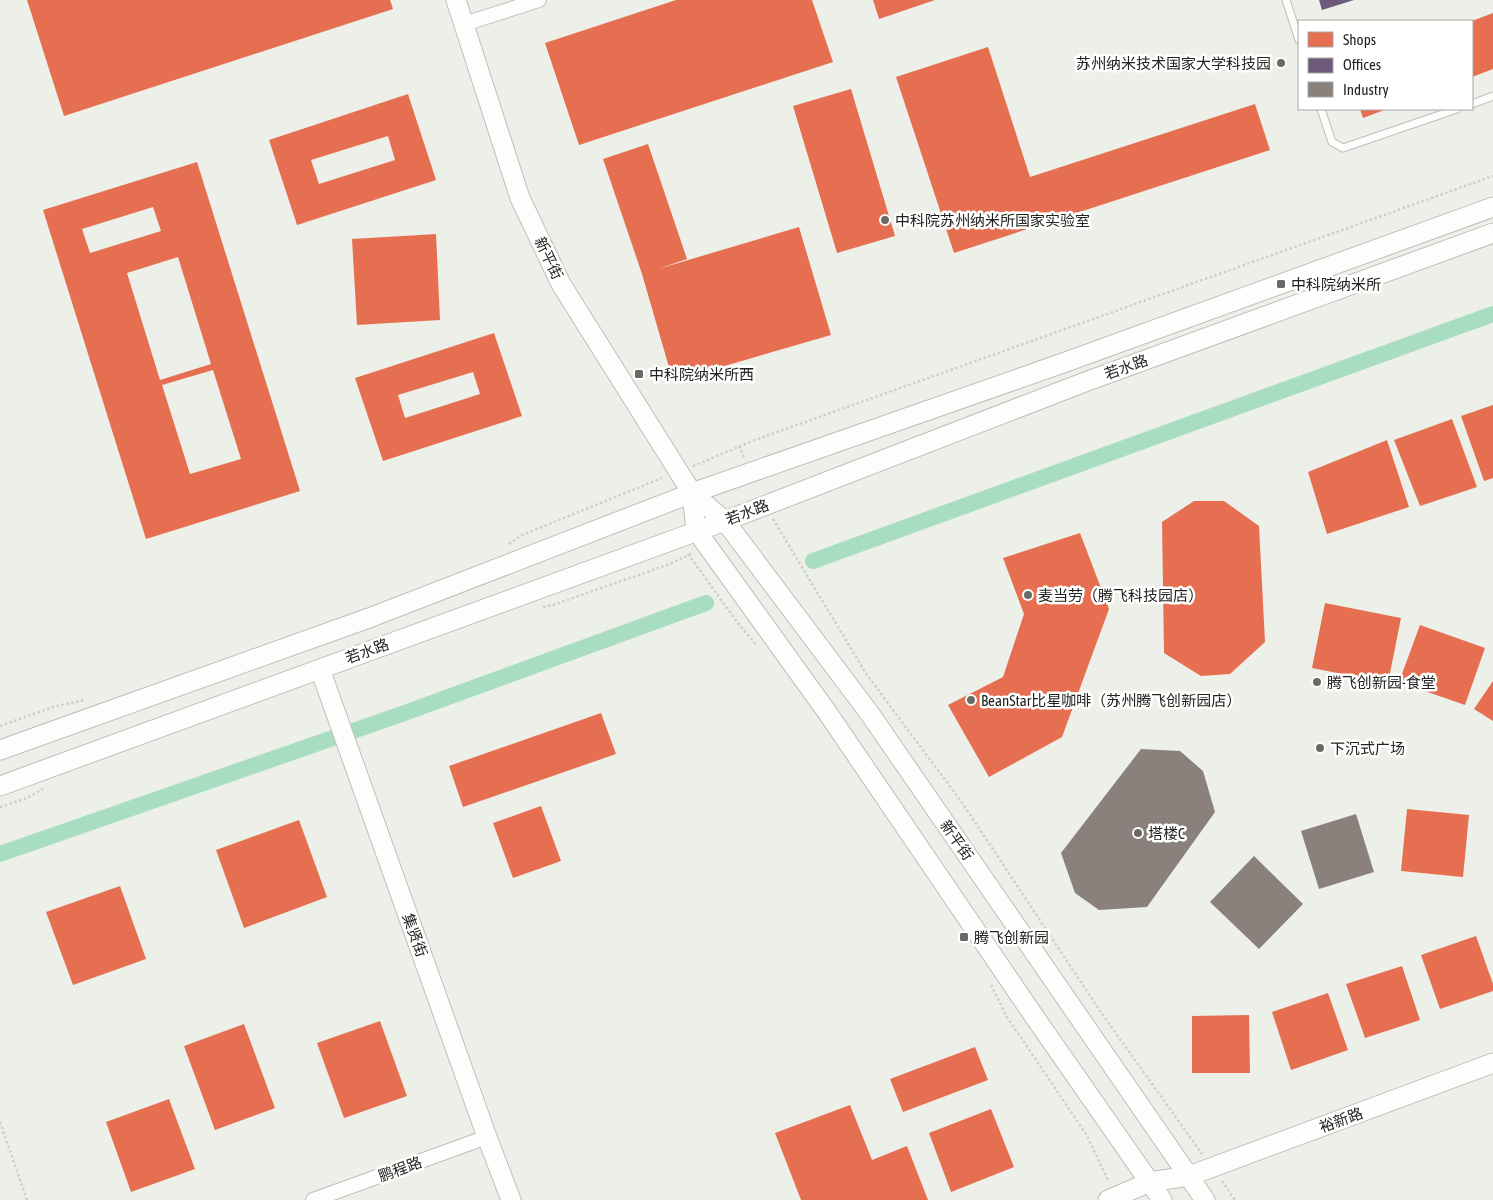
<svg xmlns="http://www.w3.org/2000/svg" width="1493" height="1200" font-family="'Asap Condensed','Noto Sans SC',sans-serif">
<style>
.shops{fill:#e76f51;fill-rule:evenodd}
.offices{fill:#6d597a}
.industry{fill:#8a817c}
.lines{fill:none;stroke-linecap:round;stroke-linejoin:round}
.canal{stroke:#a8ddc1;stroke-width:16}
.lane-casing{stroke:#bdc0ba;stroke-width:9}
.street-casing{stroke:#bdc0ba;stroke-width:16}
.secondary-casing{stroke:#bdc0ba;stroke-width:21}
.path{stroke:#cecfcd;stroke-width:2.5;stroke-dasharray:2.5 2.5;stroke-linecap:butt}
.lane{stroke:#fcfdfc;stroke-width:7}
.street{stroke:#fcfdfc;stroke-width:14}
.secondary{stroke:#fcfdfc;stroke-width:19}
.poi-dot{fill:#686b65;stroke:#fff;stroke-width:2}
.labels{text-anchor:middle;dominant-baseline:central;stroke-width:5;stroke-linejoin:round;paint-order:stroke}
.poi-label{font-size:15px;fill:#21241e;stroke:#fff;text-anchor:start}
.street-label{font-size:15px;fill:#21241e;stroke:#fff}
</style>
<rect width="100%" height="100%" fill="#edf0e8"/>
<path class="shops" d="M27,0h363l3,9 -329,107z
M676,0h136l21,62 -254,83 -34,-102z
M873,0h62l-56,19z
M1493,13v56l-21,8v-56z
M988,47l42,130 225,-73 15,46 -316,103 -58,-176z
M851,89l44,147 -58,17 -44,-147z
M408,94l28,86 -139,45 -28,-85zM388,136l7,24 -76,24 -8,-24z
M1360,109h27l-24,9z
M648,144l39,115 -29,10 141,-42 32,108 -158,46 -31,-107 -39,-115z
M197,162l103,329 -154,48 -103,-329zM153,207l8,24 -71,22 -8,-24zM178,257l33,107 -51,16 -33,-107zM213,370l28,89 -51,15 -28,-89z
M436,234l4,86 -83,5 -5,-86z
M494,333l28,83 -139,45 -28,-83zM473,372l7,22 -75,24 -7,-23z
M1493,405v73l-9,3 -23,-65z
M1452,419l25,68 -57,19 -26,-66z
M1387,440l22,67 -82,27 -19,-62z
M1194,501h30l35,25 6,116 -35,32 -29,2 -37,-23 -2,-131z
M1080,533l29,76 -47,128 -73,40 -41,-72 55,-28 21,-63 -21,-56z
M1325,603l76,15 -13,65 -76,-15z
M1420,625l65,23 -20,57 -66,-23z
M1493,681v40l-19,-12z
M601,713l15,41 -153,53 -14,-41z
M541,806l20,55 -48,17 -20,-55z
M1407,809l62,6 -6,62 -62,-6z
M299,820l28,77 -83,31 -28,-78z
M120,886l26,73 -73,26 -27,-73z
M1476,936l17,48v7l-53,18 -19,-54z
M1402,966l18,54 -55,18 -19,-54z
M1328,993l20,57 -57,20 -19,-58z
M1249,1015l1,58h-58v-57z
M380,1021l27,75 -63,22 -27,-75z
M244,1024l31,84 -60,22 -31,-84z
M975,1047l13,33 -85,32 -13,-33z
M169,1099l26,70 -64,23 -25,-70z
M850,1105l22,55 35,-14 21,54h-127l-26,-67z
M991,1109l23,58 -63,25 -22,-59z"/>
<path class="offices" d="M1319,0h35l-32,10z"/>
<path class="industry" d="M1141,749l39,2 23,20 12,41 -68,95 -48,3 -24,-17 -14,-40z
M1356,814l18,58 -55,17 -18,-58z
M1254,856l49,48 -44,45 -49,-47z"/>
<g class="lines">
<path class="canal" d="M813,561l680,-247
M0,854l399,-139 307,-112"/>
<g class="lane-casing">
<path id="lane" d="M1286,0l13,40
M1472,104l21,-8
M1321,109l11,33 11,6 114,-39"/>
</g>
<g class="street-casing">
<path id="street" d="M464,24l75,-24
M313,1200l174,-63"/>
</g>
<g class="secondary-casing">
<path id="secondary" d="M456,0l64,198 41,86 131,209 33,28 145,193 335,486
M692,493l4,37 131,182 209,307 126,181
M320,669l167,468 24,63
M0,750l369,-132 323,-125 371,-130 430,-156
M0,786l725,-265 360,-139 408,-149
M1108,1200l42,-18 39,-6 304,-113"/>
</g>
<path class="path" d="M739,446l5,11
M693,466l62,-26 738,-264
M773,519l94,156 96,129 135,204 104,146
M509,544l13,-9 140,-57
M688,554l49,68 20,24
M543,607l10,-2 117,-41 23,-11
M0,726l56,-20 29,-6
M0,807l27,-9 16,-9
M991,985l16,32 79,117 23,48
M0,1122l27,78
M1222,1181l13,19"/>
<use href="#lane" class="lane"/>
<use href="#street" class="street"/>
<use href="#secondary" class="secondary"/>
</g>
<g class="poi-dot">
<circle cx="1281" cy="63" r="5"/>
<circle cx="885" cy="220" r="5"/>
<rect x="1276" y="279" width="10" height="10" rx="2.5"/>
<rect x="634" y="369" width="10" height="10" rx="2.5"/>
<circle cx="1028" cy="595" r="5"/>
<circle cx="1317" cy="682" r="5"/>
<circle cx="971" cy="700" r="5"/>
<circle cx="1320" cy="748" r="5"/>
<circle cx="1138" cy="833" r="5"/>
<rect x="959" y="932" width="10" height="10" rx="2.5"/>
</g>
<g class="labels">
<g class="poi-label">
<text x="1271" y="63" text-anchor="end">苏州纳米技术国家大学科技园</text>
<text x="895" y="220">中科院苏州纳米所国家实验室</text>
<text x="1291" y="284">中科院纳米所</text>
<text x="649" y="374">中科院纳米所西</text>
<text x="1038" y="595">麦当劳（腾飞科技园店）</text>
<text x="1327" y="682">腾飞创新园-食堂</text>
<text x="981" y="700">BeanStar比星咖啡（苏州腾飞创新园店）</text>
<text x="1330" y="748">下沉式广场</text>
<text x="1148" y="833">塔楼C</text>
<text x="974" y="937">腾飞创新园</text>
</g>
<g class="street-label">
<text transform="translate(549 258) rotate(64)">新平街</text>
<text transform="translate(1126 367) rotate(-20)">若水路</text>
<text transform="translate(747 512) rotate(-21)">若水路</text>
<text transform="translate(367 651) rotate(-20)">若水路</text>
<text transform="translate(957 840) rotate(55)">新平街</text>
<text transform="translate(415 935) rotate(70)">集贤街</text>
<text transform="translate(1341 1120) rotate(-20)">裕新路</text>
<text transform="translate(400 1169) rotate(-20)">鹏程路</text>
</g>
</g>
<rect x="1298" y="20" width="175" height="90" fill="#ffffff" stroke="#a6a7a5"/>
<rect x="1308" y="32" width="25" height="15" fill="#e76f51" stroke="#a6a7a5"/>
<text x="1343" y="45" font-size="15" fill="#21241e">Shops</text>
<rect x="1308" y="58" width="25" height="15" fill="#6d597a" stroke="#a6a7a5"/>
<text x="1343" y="70" font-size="15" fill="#21241e">Offices</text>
<rect x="1308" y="82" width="25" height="15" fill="#8a817c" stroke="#a6a7a5"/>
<text x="1343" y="95" font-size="15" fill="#21241e">Industry</text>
</svg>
